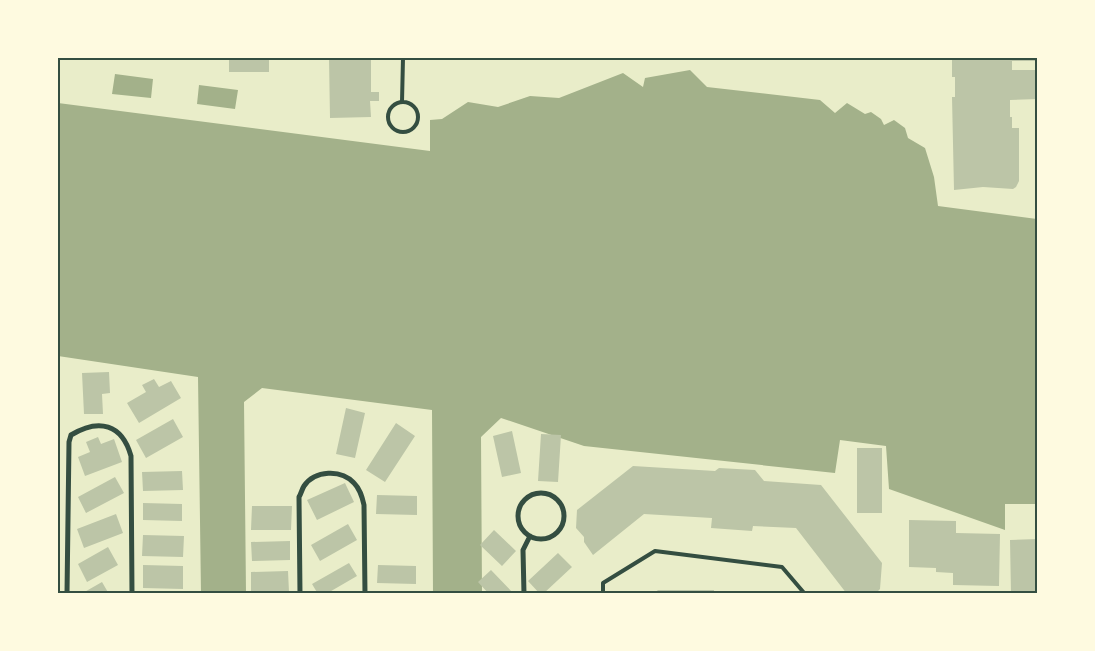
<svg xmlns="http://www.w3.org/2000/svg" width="1095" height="651" font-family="'Source Serif 4',serif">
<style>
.water{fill:#a3b18a}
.building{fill:#bcc5a7}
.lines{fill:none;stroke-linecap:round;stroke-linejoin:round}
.service{stroke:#344e41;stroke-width:4}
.minor{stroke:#344e41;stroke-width:5}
.neatline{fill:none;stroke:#344e41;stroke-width:2}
</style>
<rect width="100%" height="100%" fill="#e9edc9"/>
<path class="water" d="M690,70l17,17 113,13 15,13 12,-10 18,11 6,-2 10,7 3,6 10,-5 11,8 3,10 17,10 9,29 4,29 99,13v285h-32v26l-116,-41 -3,-43 -46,-6 -5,33 -251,-27 -83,-28 -20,19 1,156h-49l-1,-183 -170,-22 -18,14 2,191h-45l-3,-216 -140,-21v-253l372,48v-31l12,-1 26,-17 30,5 32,-11 29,2 64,-25 20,14 2,-9z
M115,74l38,5 -2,19 -39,-4z
M199,85l39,5 -3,19 -38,-5z"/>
<path class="building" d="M229,58h40v14h-40z
M329,58h42v34h8v9h-9l1,16 -41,1z
M952,58h86v3h-26v9h26v29l-28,1v17h2v11h7v53l-3,6 -3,2 -30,-2 -29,3 -2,-93h3v-20h-3z
M109,372l1,21 -8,1 1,20h-19l-2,-41z
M154,379l5,8 12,-6 10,17 -42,25 -12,-20 19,-11 -4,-7z
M346,408l19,5 -10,45 -19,-4z
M173,419l10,18 -37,21 -10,-18z
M396,423l19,13 -30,46 -19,-12z
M512,431l9,42 -19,4 -9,-41z
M541,434l20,1 -3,47 -20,-1z
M98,437l3,7 13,-5 8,23 -37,14 -7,-19 12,-5 -4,-10z
M857,448h25v65h-25z
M633,466l82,5 4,-3 36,2 9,11 57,4 61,78 -2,26 -5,5h-28l-51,-66 -43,-2 -1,5 -41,-3 1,-10 -68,-4 -51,41 -9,-13v-5l-8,-9 1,-18z
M182,471l1,19 -40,1 -1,-19z
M115,477l9,16 -38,20 -8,-16z
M345,483l9,19 -37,18 -10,-20z
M377,495l40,1v19l-41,-1z
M143,503l39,1v17l-39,-1z
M252,506h40l-1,24h-40z
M116,514l7,19 -39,15 -7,-19z
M909,520l47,1v12l44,1 -1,52 -46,-1v-12l-17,-1v-4l-27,-1z
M348,524l9,16 -37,21 -9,-16z
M494,530l22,21 -14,15 -22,-21z
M143,535l41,1 -1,21 -41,-1z
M1038,539l-2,55h-25l-1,-54z
M290,541v19l-38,1 -1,-19z
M108,547l10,18 -31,17 -9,-18z
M558,553l14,14 -29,27h-3l-12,-13z
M349,563l8,13 -31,18h-8l-6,-10z
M143,565l40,1v23l-40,-1z
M378,565l38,1v18l-39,-1z
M491,570l23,24h-25l-11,-12z
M288,571l1,21h-38v-20z
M102,582l7,12h-28z
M658,590h56v4h-61z"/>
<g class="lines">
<path class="service" d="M402,102l1,-44
M388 117a15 15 0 1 1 30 0a15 15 0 1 1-30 0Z
M603,594v-11l52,-32 127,16 23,27"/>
<path class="minor" d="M518 516a23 23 0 1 1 46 0a23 23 0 1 1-46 0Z
M67,594l2,-152 2,-7c28,-17 51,-11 60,21l1,138
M300,594l-1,-97c2,-3 3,-8 5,-11 11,-16 37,-17 50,-3 6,6 8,13 10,22l1,89
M524,594l-1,-44 7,-14"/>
</g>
<rect width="1095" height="651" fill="none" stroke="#fefae0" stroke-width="118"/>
<rect x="59" y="59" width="977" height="533" class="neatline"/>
</svg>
